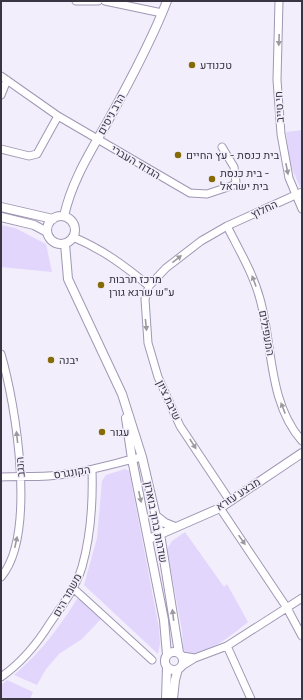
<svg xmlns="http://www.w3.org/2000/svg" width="303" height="700" font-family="'Titillium Web',Heebo,sans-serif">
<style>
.green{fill:#e2d6fc}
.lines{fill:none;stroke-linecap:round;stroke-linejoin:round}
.minor-casing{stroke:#a097b4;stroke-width:9}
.tertiary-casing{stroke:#a097b4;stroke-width:10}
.minor{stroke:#fff;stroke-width:7}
.tertiary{stroke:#fff;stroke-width:8}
.oneway{fill:#9c9aa0}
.poi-dot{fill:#866a06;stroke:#f2eefb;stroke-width:1.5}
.labels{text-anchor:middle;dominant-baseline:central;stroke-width:3;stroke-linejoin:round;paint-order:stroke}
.poi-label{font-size:11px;fill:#393542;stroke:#f2eefb;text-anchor:start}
.street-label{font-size:11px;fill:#393542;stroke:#f2eefb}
</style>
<rect width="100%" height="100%" fill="#f2eefb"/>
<path class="green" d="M302,130v56l-2,1 -11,-25 -3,-30z
M1,225l14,3 31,16 6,28 -51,-5z
M125,469l4,2 1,5 29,152 1,16 -2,10 -74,-69 13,-47 5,-57 4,-6z
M185,532l39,55 3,-3 21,38c-18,14 -36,30 -60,32l-5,-5 -1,-18 -15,-82 5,-8z
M77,599h3l21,20 -19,20 -23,15 -13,15 -9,16 -23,-10c26,-22 45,-47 63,-76z
M7,680l26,12 -3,7h-29v-14z"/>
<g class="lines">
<g class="minor-casing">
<path id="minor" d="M76,1h22
M105,1l57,12
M279,1l-2,79 4,54 8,44 13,31
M1,76l57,40 132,77 17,1 27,-9 2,-3 -2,-15 -12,-20
M1,95l6,-15
M1,149l28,7 8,-2 21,-38
M227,226c12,24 26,47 33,73 13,46 8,104 42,142
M73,237c29,12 52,29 76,49
M1,354c15,51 36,181 0,223
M1,477c16,-1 31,0 47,-1 32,-2 63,-12 94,-19
M230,501l-50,-75 -22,-49 -10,-34 -3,-44 4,-13 17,-18 35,-27 26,-15 75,-34
M220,508l67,100 15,28
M73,588l79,72
M227,646l24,53
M182,656l13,2
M182,666l13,-8 32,-12 75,-48
M1,677c20,-14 36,-33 49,-54 12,-17 26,-36 32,-56 9,-32 11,-65 10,-97"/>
</g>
<g class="tertiary-casing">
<path id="tertiary" d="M1,207l52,12
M47 230a14 14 0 1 1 28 0a14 14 0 1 1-28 0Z
M64,216c8,-36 27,-65 45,-97 21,-38 42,-77 58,-118
M1,217l33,8 13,7
M65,244l3,35 54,115 20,63 18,77 19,119
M126,418l6,41 32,161 3,35
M156,516l9,7 10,4
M149,539l71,-31 82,-55
M165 661a9 9 0 1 1 18 0a9 9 0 1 1-18 0Z
M166,699l1,-32
M173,699l2,-19 3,-11"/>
</g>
<use href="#minor" class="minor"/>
<use href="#tertiary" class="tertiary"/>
</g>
<defs><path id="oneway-solid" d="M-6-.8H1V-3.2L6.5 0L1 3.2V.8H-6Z"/></defs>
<g class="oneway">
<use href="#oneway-solid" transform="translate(279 40) rotate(92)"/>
<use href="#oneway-solid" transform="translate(287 169) rotate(79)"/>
<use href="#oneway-solid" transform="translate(177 259) rotate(-38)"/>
<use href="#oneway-solid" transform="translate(254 281) rotate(-110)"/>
<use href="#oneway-solid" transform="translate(146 325) rotate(84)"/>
<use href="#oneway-solid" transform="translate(283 408) rotate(-111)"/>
<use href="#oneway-solid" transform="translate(17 437) rotate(-96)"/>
<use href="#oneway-solid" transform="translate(193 444) rotate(57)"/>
<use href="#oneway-solid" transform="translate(140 497) rotate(78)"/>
<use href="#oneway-solid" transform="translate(242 540) rotate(55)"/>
<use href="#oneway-solid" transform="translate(16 542) rotate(-78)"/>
<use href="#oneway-solid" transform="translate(173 615) rotate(-97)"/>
</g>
<g class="poi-dot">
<circle cx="192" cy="65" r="4"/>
<circle cx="178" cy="155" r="4"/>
<circle cx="212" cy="179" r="4"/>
<circle cx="101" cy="285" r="4"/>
<circle cx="51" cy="360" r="4"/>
<circle cx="102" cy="432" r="4"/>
</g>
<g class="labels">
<g class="poi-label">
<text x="200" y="65">טכנודע</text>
<text x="186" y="155">בית כנסת - עץ החיים</text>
<text x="220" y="173">בית כנסת -<tspan x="220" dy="13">בית ישראל</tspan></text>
<text x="109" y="279">מרכז תרבות<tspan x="109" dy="13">ע"ש שרגא גורן</tspan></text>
<text x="59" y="360">יבנה</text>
<text x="110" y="432">עגור</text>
</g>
<g class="street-label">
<text transform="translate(279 107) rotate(-93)">חי טייב</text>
<text transform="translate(111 114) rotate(-61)">הרב ניסים</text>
<text transform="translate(136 162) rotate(31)">הגדוד העברי</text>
<text transform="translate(264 209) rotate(-25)">החלוץ</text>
<text transform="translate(267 333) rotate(80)">המעפילים</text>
<text transform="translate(169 400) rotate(65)">שיבת ציון</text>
<text transform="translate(20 467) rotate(-94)">הנגב</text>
<text transform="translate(72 472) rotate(-9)">הקונגרס</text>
<text transform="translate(238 494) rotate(-33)">מבצע עזרא</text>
<text transform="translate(156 522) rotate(79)">שדרות ברוך בוארון</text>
<text transform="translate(67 595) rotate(-61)">משמר הים</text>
</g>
</g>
<rect width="303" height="700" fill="none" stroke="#393542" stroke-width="4"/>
</svg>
